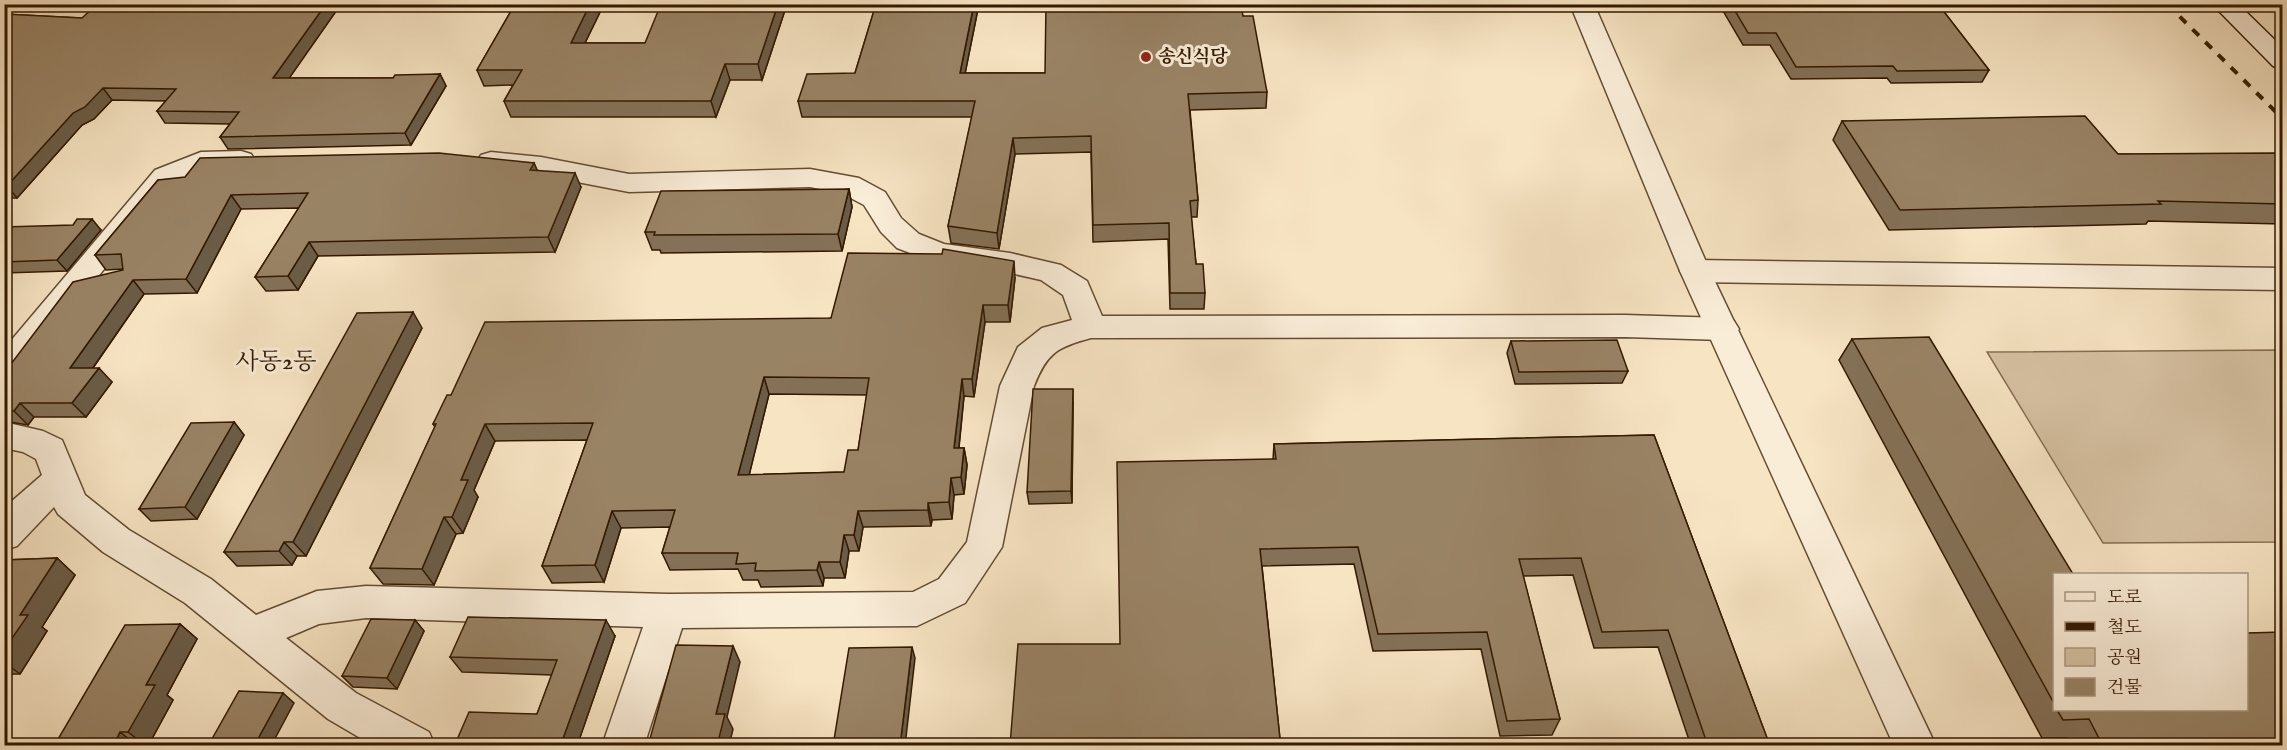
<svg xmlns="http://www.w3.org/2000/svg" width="2287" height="750" font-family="'IM FELL English','Noto Serif KR',serif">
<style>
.green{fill:#d6c1a2;stroke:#846d51;stroke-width:1.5}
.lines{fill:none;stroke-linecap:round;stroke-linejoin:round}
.minor-casing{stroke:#644c31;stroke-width:3}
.tertiary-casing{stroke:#644c31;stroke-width:3}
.secondary-casing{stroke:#331900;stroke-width:3}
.minor{fill:#faedd8;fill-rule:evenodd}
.tertiary{fill:#faedd8;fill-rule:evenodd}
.secondary{fill:#faedd8;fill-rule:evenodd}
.rail{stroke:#331900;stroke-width:4;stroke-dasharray:9 9;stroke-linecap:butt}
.wall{fill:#847157;stroke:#331900;stroke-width:1.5;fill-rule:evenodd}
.shaded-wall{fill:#6b5c47;stroke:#331900;stroke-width:1.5}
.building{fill:#998365;stroke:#331900;stroke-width:1.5;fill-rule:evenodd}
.poi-dot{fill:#8f2418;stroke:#faedd8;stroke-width:2}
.labels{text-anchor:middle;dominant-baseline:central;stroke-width:6;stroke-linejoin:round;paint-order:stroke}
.far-poi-label{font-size:18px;font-weight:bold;fill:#331900;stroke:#faedd8;text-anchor:start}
.quarter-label{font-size:24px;fill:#331900;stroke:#faedd8}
</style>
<rect width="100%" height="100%" fill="#f7e4c3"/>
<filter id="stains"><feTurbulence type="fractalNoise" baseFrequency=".00333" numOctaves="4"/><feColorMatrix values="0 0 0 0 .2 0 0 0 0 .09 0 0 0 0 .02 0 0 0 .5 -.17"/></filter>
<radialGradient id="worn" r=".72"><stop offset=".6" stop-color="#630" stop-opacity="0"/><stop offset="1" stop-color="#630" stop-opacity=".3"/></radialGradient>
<path class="green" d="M2282,350v192l-179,1 -116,-191z"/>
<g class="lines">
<g class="minor-casing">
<path id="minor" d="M241,151l10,3 4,6 -4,6 -46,4 -30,12 -144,177 -11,4 -11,-4 -5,-7 5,-9 146,-173 46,-18z
M491,152l50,5 88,17 181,-5 49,9 26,14 16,26 18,16 25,10 66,9 51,12 26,16 15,35 523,-1 98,3 11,3 5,8 -5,8 -11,3 -98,-3 -534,1c-34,9 -44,15 -57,48l-32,161 -37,56 -48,23 -235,2 -38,118h-42l41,-119 -277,-9 -47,6 -33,14 70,55 73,39 6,14h-61l-46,-27 -143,-116 -82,-51 -45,-38 -4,-7 -37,39 -13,4v-42l38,-33 -6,-16 -13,-7 -19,-4v-26l39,9 19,9 23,55 44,35 82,49 45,36 61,-24 49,-5 302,8 245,-2 26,-13 28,-37 33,-156 18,-39 24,-19 30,-8 -9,-25 -22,-15 -31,-7 -71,-9 -42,-16 -16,-16 -17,-27 -23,-12 -31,-6 -181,5 -88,-17 -60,-8 -4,-6 4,-6z
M1695,260l587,8v22l-587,-8 -11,-4 -4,-7 4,-7z"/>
</g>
<g class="tertiary-casing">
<path id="tertiary" d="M1570,4h24l116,267 226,475h-42l-214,-475z"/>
</g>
<g class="secondary-casing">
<path id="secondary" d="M2212,4h26l44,43v22l-9,-3z"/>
</g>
<use href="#minor" class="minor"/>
<use href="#tertiary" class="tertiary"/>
<use href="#secondary" class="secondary"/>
<path class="rail" d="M2167,4l115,114"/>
</g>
<path class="wall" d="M341,4l-52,74h104l47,-4 6,12 -35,59 -183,4 -8,-12 10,-13 -65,-1 -8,-12 9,-10 -54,-1 -18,19 -12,6 -65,73h-13v-184l78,4z
M515,4h89l-19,39h60l142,-39 -25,76h-32l-14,37h-205l-7,-16 9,-16 -29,1 -7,-16z
M876,4h103l-14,69h80l198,-57 24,76 -1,16 -76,2 8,90 -1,17h-6l5,47 9,29 -1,16h-34l-2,-70 -75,3 -2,-90 -76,2 -16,95 -48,-6 -3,-17 24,-109h-170l-4,-16 57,-28z
M1719,4h97l4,7 62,-1 -4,-6h60l51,66 -7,12 -91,1 -4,-5 -96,1 -21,-34h-27z
M1842,121l276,33 165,6v64l-135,-3 -2,3 -257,6 -56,-90z
M534,163l3,7 44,17 -26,65 -237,4 -20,34 -32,1 -11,-14 44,-69 -58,1 -44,84 -53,1 -51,74 19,14 -26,35h-52l-6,8 -24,-4v-57h7l112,-94v-1l-17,1 -11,-15 63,-75z
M849,189l3,18 -10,44 -181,2 -1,-3h-8l-7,-18z
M4,227l97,3 -34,41 -63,2z
M1015,278l-5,44h-25l-11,75 -10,-1 -5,52h5l3,17 -3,29 -10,1 -2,24 -20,1 -1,6 -68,1 -4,24h-10l-4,27h-21l-1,8 -62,1 -3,-7h-15l-5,-11 -68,1 -8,-17 8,-26 -49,1 -17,54 -52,1 -10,-17 45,-126 -92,1 -21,49 4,7 -15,36 -7,1 -22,51 -51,-1 -13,-16 65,-141 -2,-3 18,-29 380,-77zM769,394l98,1 -9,55 -14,22 -95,3z
M422,328l-116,228h-9l-5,9 -55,1 -13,-14z
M1852,339l203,235v136h192l36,36h-212l-4,-8h-25l-203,-378z
M1511,341l117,30 -6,12 -107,1 -8,-31z
M1073,401l-1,102 -43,1 -2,-12z
M234,422l10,13 -47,84 -46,2 -12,-12z
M1654,435l116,311h-79l-33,-99 -64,1 -21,-73 -50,1 37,143 -8,16 -52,1 -19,-87 -108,2 -19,-87 -92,2 18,173 -270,7 110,-102 153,-185 1,-15z
M57,558l18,17 -33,52 5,4 -27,43h-8l-8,12v-126z
M415,620l9,11 -27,58 -44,-2 -11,-11z
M180,624l17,15 -30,56 6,5 -25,46h-94z
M615,636l-38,110h-117l-4,-4 81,-28 15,-39 -90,-3 -12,-15z"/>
<path class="shaded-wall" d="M326,4h15l-60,86 -8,-12z
M590,4h14l-27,55 -6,-16z
M778,4h9l-25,76 -4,-16z
M974,4h5l-17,85 -2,-16z
M725,64l5,16 -14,37 -5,-16z
M440,74l6,12 -35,59 -6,-12z
M103,88l9,12 -18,19 -12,6 -65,73 -10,-12 66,-73z
M1013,138l2,16 -16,95 -2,-16z
M534,163l6,14 -10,-7z
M575,173l6,14 -26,65 -7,-15z
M849,189l3,18 -10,44 -4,-17z
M231,195l10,14 -44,84 -11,-14z
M92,219l9,11 -34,41 -10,-11z
M309,242l9,14 -20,34 -10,-14z
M1014,261l1,17 -5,44 -2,-17z
M133,280l11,14 -61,88 -13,-14z
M983,305l2,17 -11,75 -2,-18z
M413,312l9,16 -116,228 -13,-14z
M99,368l13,14 -26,35 -14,-14z
M764,377l5,17 -24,98 -7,-17z
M962,379l2,17 -7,69 -3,-17z
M1073,389v12l-1,102 -1,-12z
M20,403l14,14 -6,8 -14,-14z
M234,422l10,13 -47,84 -12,-12z
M485,424l10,17 -21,49 4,7 -15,36 -11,-16 9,-37z
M4,447l5,4 -5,6z
M964,448l3,17 -3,29 -3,-17z
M951,478l3,17 -2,24 -3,-17z
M928,503l4,17 -1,6 -3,-16z
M612,511l9,17 -17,54 -9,-17z
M858,511l5,16 -4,24 -5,-16z
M444,517l12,17 -22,51 -12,-16z
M844,535l5,16 -4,27 -5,-16z
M284,542l13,14 -5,9 -13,-14z
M57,558l18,17 -33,52 5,4 -27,43 -16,-12v-12l16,-35z
M819,562l5,16 -1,8 -6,-16z
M415,620l9,11 -27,58 -10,-11z
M606,620l9,16 -38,110h-15l-1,-2z
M180,624l17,15 -30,56 6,5 -25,46h-2l-18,-14 18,-47z
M733,646l7,16 -13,55 6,12 -4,17h-12l-1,-32z
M912,647l3,11 -10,88h-5z
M4,668l8,6 -8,12z
M283,693l11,10 -23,43h-17z
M120,732l18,14h-25z"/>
<path class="building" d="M97,4h229l-53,74h120l2,-3 45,-1 -35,59 -185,4 19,-25 -82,-1 19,-22 -73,-1 -18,19 -12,6 -66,73h-3v-172l78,4z
M515,4h75l-19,39h74l16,-39h117l-20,60h-33l-14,37h-207l18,-31h-45z
M876,4h98l-14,69h85l1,-69h195l2,12h10l14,76 -79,2 10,106 -8,1 6,63h7l2,29h-35l-1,-70 -76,2 -2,-89 -78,2 -16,95 -49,-7 27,-125h-177l9,-27 48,-1z
M1731,4h85l4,7 77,-1 -4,-6h45l51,66 -92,1 -4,-5 -97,1 -20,-34h-28z
M2085,116l33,38 157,-1 8,7v44l-125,-3 3,3 -261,6 -58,-89z
M439,153l95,10 -4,7 45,3 -27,64 -239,5 -21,34 -33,1 53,-84 -77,2 -45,84 -53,1 -63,88h29l-27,35h-52l-6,8 -10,-2v-45h7l62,-82 50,-12 -2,-16 -26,1 63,-75 27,-3 15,-19z
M849,189l-11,45 -184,1 1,-3h-10l16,-41z
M77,219h15l-35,41 -53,2v-35l69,-2z
M943,249l71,12 -6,44h-25l-11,74h-10l-8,69h10l-3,29 -10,1 -2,24 -21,1v7l-70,1 -4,24h-10l-4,27h-21l-2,8 -62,1 1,-8 -20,1 2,-11h-76l13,-43 -63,1 -17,54 -53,1 51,-143 -108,1 -24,56h7l-16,37h-8l-22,52 -52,-1 66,-144h-3l14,-29h4l34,-73 346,-4 17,-65 94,1zM764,377l105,1 -11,72h-10l-4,22 -106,3z
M413,312l-120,230h-9l-5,9 -55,1 133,-239z
M1929,337l144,237h-18v131l-203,-366z
M1617,340l11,31 -109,1 -8,-31z
M1033,389h40l-2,102 -44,1z
M234,422l-49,85 -46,2 52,-86z
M1654,435l116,311h-62l-40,-116 -66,2 -21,-74 -62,1 41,160 -53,2 -20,-89 -109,2 -20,-87 -98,2 20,190 59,7h-329l8,-102h102l-3,-182 159,-3 -2,-15z
M57,558l-37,57h8l-24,35v-90z
M468,617l138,3 -45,124 -105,-2 13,-30 68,2 20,-54 -107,-3z
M371,619l44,1 -28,58 -45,-2z
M180,624l-34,61h9l-27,47h-8l-7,14h-59l71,-121z
M2283,632v114h-180l-14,-27 -26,1 -6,-10h190v-77z
M676,645l57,1 -17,68h9l-8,32h-69z
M912,647l-12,99h-67l16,-98z
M239,691l44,2 -29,53h-46z"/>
<circle class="poi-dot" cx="1146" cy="57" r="6"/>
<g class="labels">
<g class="far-poi-label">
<text x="1158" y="57">송신식당</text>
</g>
<g class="quarter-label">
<text x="276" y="362">사동2동</text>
</g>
</g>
<rect width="2287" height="750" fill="none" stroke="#f7e4c3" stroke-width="24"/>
<rect x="6" y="6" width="2275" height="738" fill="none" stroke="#331900" stroke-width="3"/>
<rect x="12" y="12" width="2263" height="726" fill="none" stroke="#331900" stroke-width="1.5"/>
<rect x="2053" y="573" width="195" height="138" fill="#faedd8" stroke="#aa9882" stroke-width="1.5"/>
<rect x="2065" y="592" width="30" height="9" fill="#faedd8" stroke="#aa9882" stroke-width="1.5"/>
<text x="2107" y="603" font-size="18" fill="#331900">도로</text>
<rect x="2065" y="622" width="30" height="9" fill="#331900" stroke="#aa9882" stroke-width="1.5"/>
<text x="2107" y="633" font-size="18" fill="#331900">철도</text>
<rect x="2065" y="648" width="30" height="18" fill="#d6c1a2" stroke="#aa9882" stroke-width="1.5"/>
<text x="2107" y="663" font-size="18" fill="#331900">공원</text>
<rect x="2065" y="678" width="30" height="18" fill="#998365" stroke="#aa9882" stroke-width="1.5"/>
<text x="2107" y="693" font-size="18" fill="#331900">건물</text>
<rect width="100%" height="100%" filter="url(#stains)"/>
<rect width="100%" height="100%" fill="url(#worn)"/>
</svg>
